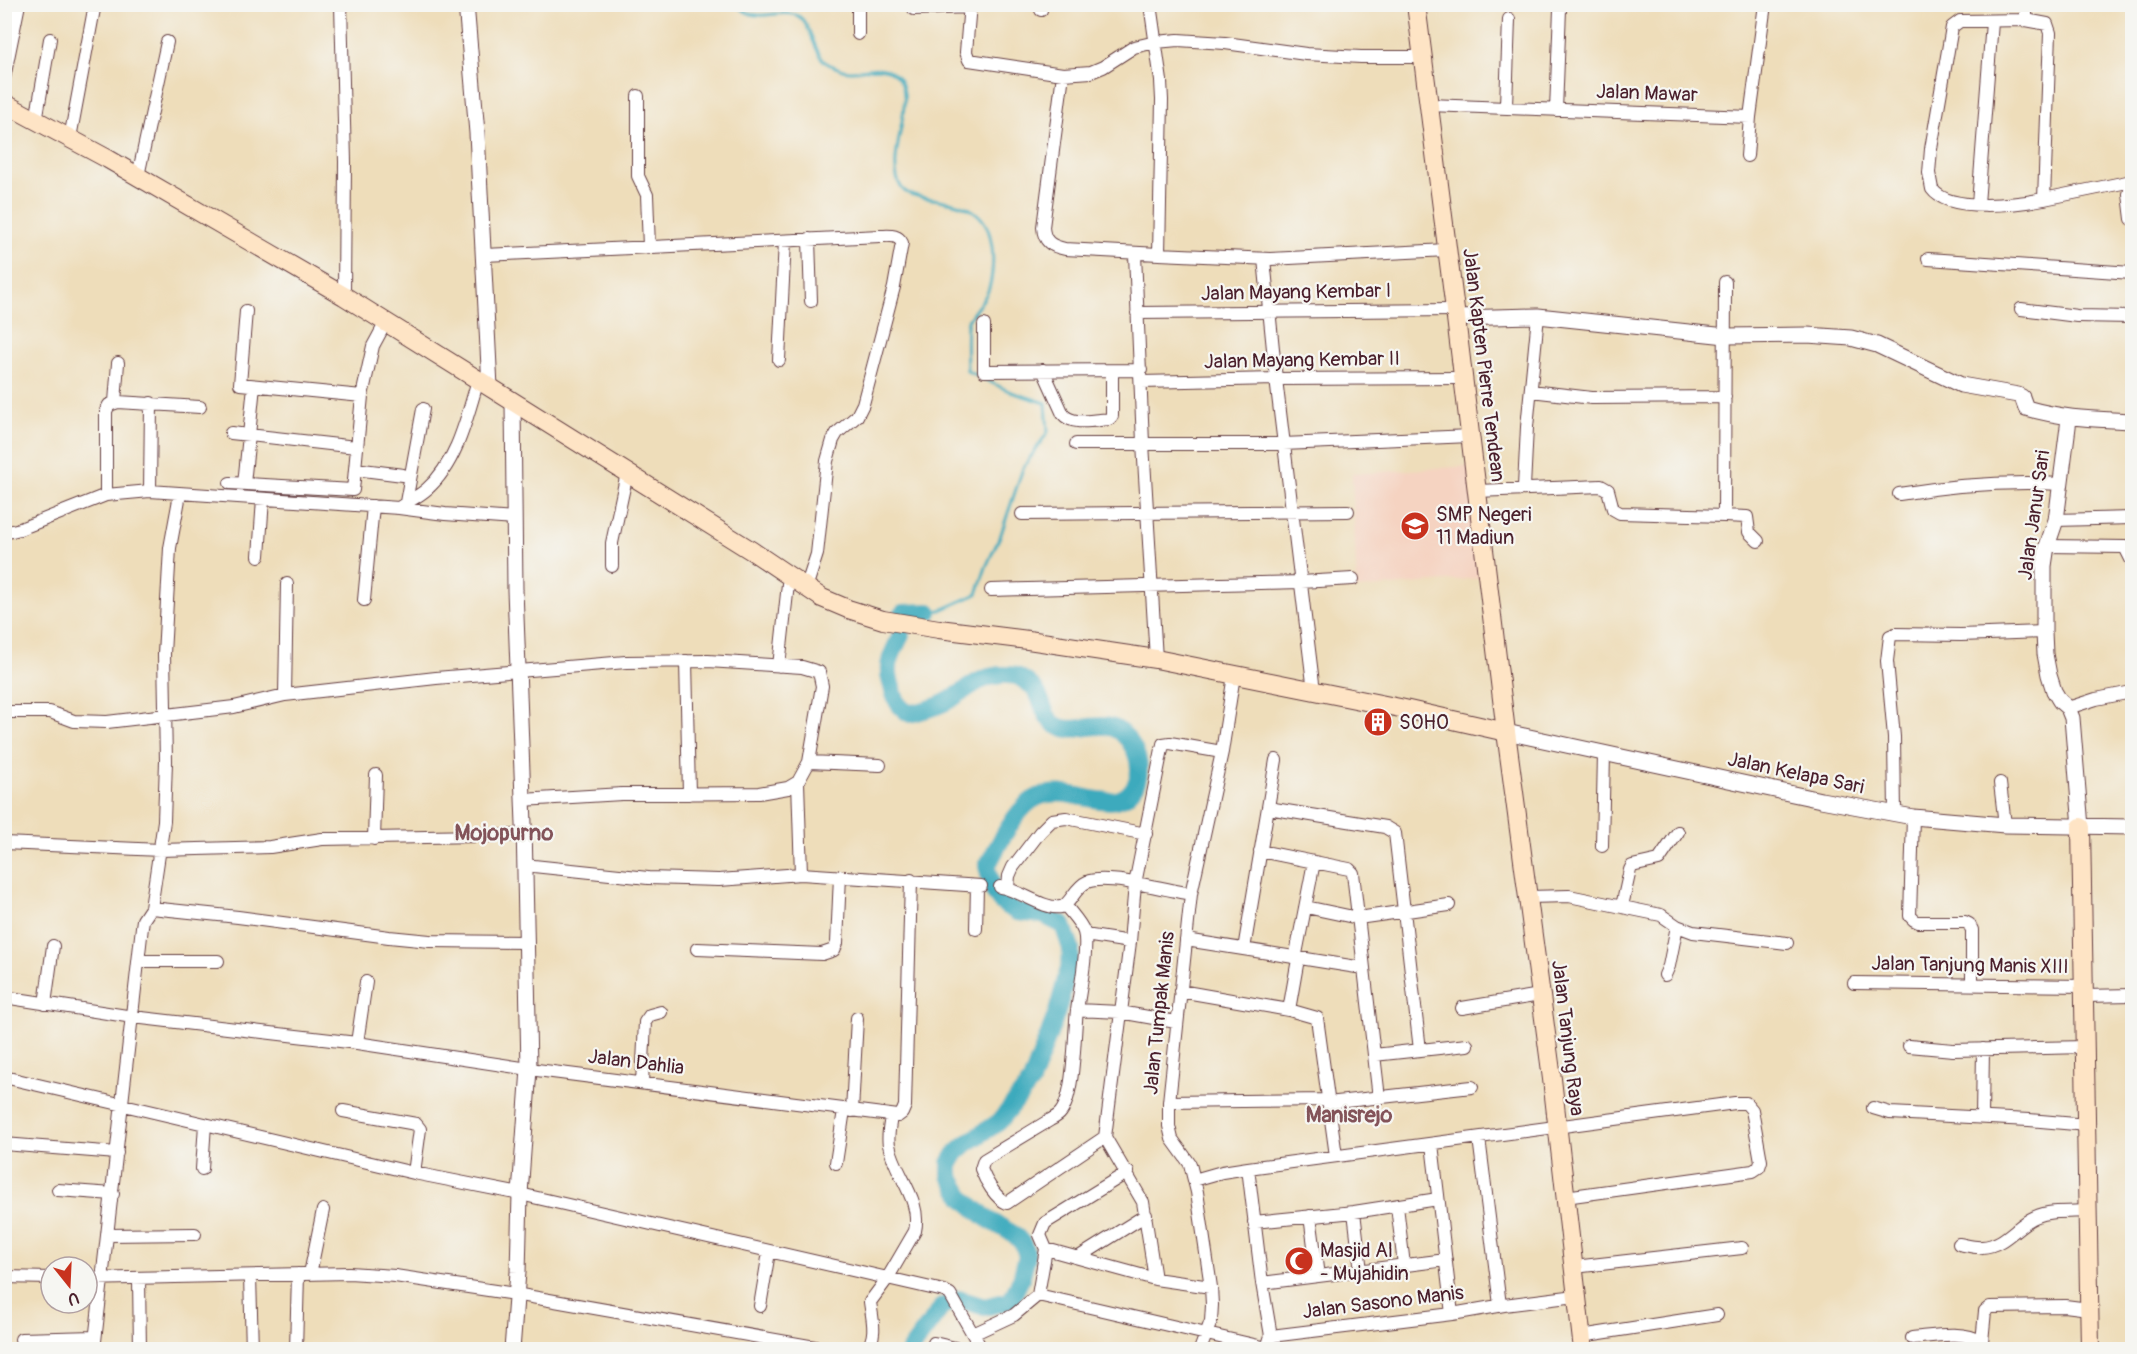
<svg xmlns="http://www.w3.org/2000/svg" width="2137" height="1354" font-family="Pangolin,sans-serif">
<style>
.built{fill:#f5d3c1}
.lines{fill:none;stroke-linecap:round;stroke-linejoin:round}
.stream{stroke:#3daabd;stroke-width:3}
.river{stroke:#3daabd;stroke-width:18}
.minor-casing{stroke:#633c40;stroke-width:14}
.tertiary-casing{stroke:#633c40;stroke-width:17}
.secondary-casing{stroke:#633c40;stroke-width:20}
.minor{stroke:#fff;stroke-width:12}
.tertiary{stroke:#fff;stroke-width:15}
.secondary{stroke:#fee4c5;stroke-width:18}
.labels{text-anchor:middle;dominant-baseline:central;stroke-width:4.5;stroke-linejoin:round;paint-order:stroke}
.street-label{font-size:20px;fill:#4a1f2b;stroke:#f6f6f2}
.poi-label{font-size:20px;fill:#4a1f2b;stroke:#f6f6f2;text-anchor:start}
.quarter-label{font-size:22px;font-weight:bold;fill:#835359;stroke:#f6f6f2}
</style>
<rect width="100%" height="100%" fill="#f6f6f2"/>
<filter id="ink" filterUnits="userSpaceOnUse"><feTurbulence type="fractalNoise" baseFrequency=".0167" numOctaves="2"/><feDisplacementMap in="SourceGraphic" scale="12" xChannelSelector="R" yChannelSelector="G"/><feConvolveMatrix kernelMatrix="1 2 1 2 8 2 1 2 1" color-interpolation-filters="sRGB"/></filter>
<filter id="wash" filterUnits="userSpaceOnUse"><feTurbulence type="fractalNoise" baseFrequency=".008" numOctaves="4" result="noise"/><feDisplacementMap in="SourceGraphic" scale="24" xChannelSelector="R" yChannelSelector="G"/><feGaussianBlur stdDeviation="1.35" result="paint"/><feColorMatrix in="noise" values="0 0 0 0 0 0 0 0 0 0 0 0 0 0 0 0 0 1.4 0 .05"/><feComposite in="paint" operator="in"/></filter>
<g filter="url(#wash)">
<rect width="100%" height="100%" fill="#eeddba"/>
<path class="built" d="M1470,466l10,112 -123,11 -5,-115z"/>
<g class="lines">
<path class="stream" d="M735,4c23,22 39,4 61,11 14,5 17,35 28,46 3,3 11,6 16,8 17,7 37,-8 53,4 30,21 -11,84 8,114 4,7 13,8 20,10 30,6 64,5 70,44 3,14 2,37 -3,50 -5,11 -15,20 -20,30 -3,7 -1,41 -1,50l44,21 35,11 2,29 -25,36 -22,66 -15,33 -9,27 -36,16 -12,2"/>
<path class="river" d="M910,1350l32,-43 17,-8 26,8 26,-7 10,-21 6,-23 -4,-12 -8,-9 -29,-17 -23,-20 -13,-22v-13l6,-10 10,-9 33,-22 32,-40 26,-70 13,-48 1,-15 -8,-24 -20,-10 -26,-3 -9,-5 -8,-6 -7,-11 -6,-24c12,-21 29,-60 51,-69 31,-14 74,20 94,-7 5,-6 7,-12 7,-21 0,-13 -7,-27 -17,-36 -21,-18 -49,6 -69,-10 -10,-8 -10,-22 -17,-32 -3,-4 -9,-9 -14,-12 -6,-5 -14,-4 -21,-4 -28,3 -34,17 -57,28 -10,5 -23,8 -34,11 -11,-7 -15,-14 -18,-27 -1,-4 -3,-9 -3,-14 -2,-22 18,-35 14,-60l26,-1"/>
</g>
</g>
<g filter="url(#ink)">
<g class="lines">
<g class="minor-casing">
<path id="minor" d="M341,4l4,158 -1,134
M970,4l-4,48 3,8 94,14 28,-2 12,-5 31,-20 22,-5 22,-2 47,3 81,11 55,3h62
M1039,4l2,6
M914,9l56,-2
M2026,20l-66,1 -8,6 -21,122 -2,24 3,16c17,24 86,15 112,10l6,-166 -3,-9 -21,-4v-16
M858,34v-30
M1063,74l-20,153c1,15 8,19 22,22l94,5 3,-154 -1,-19 -11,-77
M4,78l15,-74
M638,96v80l9,19 2,52
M1429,105l321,12
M1506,106l3,-87
M1556,110l4,-101
M36,121l14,-82
M70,138l25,-134
M1747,156l3,-39 15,-113
M138,176l29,-134
M2132,183l-3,11 3,25
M2044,199l88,-18
M1978,204l14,-182
M809,239l2,62
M1135,254l8,189 13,216
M1159,254l111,5 177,-9
M484,255l396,-19c9,0 18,-2 22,7l-8,44 -31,117 -6,12 -20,17 -4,7 -6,21 -10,93 -11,34
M1264,259l12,120 38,312
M1928,259l204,14
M2021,309l56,7 55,1
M246,311l-6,73 122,12
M1137,313l318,-3
M984,325v46l157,-1
M779,360l6,-119
M1043,370l20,44c9,12 32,6 46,5l3,-3v-45
M1141,382l135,-3 188,-1
M1531,391l61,7 133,-1
M115,402l3,-39
M231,433l125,14
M1076,444h207l188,-8
M355,469l48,6
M230,483l123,7 9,-94 11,-50 13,-24
M244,484l10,-98
M1524,487l3,-60 11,-111
M150,491l1,-88
M1477,491l124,-5 7,4 5,19 7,4 104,3 1,-234
M1899,494c55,-9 108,-13 163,-10
M106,495v-84l3,-6 9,-3 82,5
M406,502l17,-93
M399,508c9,-7 19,-11 28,-19 30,-26 40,-72 51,-109
M1022,514l326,-3
M1724,516l23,1 2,15 9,9
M2056,520l76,-2
M4,533l16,-4 86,-34 44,-4 249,17 46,6 70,5
M2047,546l78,1 7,14
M259,556l4,-57
M612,566v-23l15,-70
M991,590l310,-8 52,-3
M364,600l9,-94
M686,661l3,133
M779,666l9,-82
M285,695l2,-111
M2068,708l28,-9 36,-7
M4,712h46l24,9 33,1 127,-15 51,-12 151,-17 190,-16 82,-1 94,6 17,5 3,14 -13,76 -11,20 -10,6 -29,5 -137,1 -100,6
M809,762l71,3
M798,782l3,92
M2000,783l5,42
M1268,808l117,19 10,6 25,217
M1895,814l-1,-77 -7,-76 3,-25 5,-2 66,1 83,-3
M1913,817l-3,99 4,4 4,2h47l4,2 3,6v54
M374,839l2,-64
M4,843l156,7 110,-3 52,-8 202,-4
M1602,846l2,-92
M1260,851l89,18 4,4 26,225
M524,865l124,13 71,2 82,-6 180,12
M1000,887c18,2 44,23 61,20 9,-2 14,-20 26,-25 18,-8 82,8 104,12
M1008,888l1,-12 4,-9 27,-35 12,-12 14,-2 80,16
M1528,897l41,-1 92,19 16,11 16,6 94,11
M1065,905c6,8 16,18 19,27 5,16 -5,61 -7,79
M1622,906l8,-36 2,-4 27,-6 19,-28
M1306,907l52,11 91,-13
M151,908l87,9 151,20 41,4 97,1
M976,929l1,-43
M1085,935l45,7
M1186,940l177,28
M697,949l125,5 12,-4 3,-7 3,-67
M1244,949l32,-189
M1295,959l19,-97
M139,961h79
M1665,975l4,-9 8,-40
M1854,983l231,3
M1180,991l109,19 28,8 19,138
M2085,996l47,-1
M4,997l129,20 224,26 172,26 369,47 4,-3 3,-7 6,-226
M45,1004l8,-58
M1462,1008l78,-13
M1289,1010l9,-51
M357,1043l9,-61
M1909,1046l44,4 133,-3
M1374,1055l93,-10
M4,1077l410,96 106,21 424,97 6,3 32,56
M642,1083l3,-61 5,-7 11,-3
M1169,1102l158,-2
M1328,1103l144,-16
M1873,1108l17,5 139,7 58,5
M343,1111l73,13 4,5 -6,44
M852,1111l5,-93
M1982,1117l1,-68
M1105,1137l-98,66c-11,-4 -22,-23 -26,-34l3,-9 66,-40c4,-2 9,-5 11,-8 14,-19 13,-78 16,-102l43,2 56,10
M1479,1138l21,167
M4,1144l113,9
M1432,1144l20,170
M836,1163l8,-53
M1248,1168l14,115 9,53 -2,6
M202,1169l3,-45
M1194,1180l28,-8 26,-4 487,-65h11l6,7 9,51 -2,6 -6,4 -188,26
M58,1190l55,4
M1397,1206l7,59
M1354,1212l7,59
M1310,1216l8,60
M1254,1222l100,-10 84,-13
M107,1235l88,-1
M1959,1244c7,1 16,4 23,3 23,-1 34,-22 53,-30 15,-7 36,-5 52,-6
M1046,1249l109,30 56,8
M1079,1257l67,-42
M1574,1267l168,-19
M310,1274l13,-64
M250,1276l2,74
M4,1277l47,1
M87,1279l262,-6 46,3 120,18 317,56
M139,1279l1,71
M1155,1279l-12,-77 -38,-65 25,-195 5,-58 28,-140 7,-1 52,9
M1262,1283l184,-23
M1038,1295l229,53
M760,1306l9,-54
M973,1334l41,-19 24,-20 8,-46 -6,-14 5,-12 83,-51
M1271,1336l181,-22 52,-9 72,-9
M1581,1336l136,-21
M1912,1338c22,-2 51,-8 70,4l2,6
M21,1339l73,-2
M1982,1342l3,-31 5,-4 75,-1 24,3
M94,1350l48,-423 1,-7 8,-12 13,-87 2,-60 -2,-107 6,-106 10,-54
M296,1350l2,-76
M866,1350c12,-14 6,-32 4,-48l17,-23 28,-48c7,-32 -20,-56 -26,-86 -2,-9 1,-20 2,-29
M931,1350l3,-7 30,7
M1200,1350l11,-29 1,-16 -1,-18 -14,-95 -7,-28 -18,-25 -3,-13v-24l22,-208 31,-142 12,-77"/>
</g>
<g class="tertiary-casing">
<path id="tertiary" d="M466,4l11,129 13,254
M1456,318l82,-2 188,20 81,-1 44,3 26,7 84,40 57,10 4,2 4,11c38,11 68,11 106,13
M2069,419l-13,101 -9,26 -3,20v66l1,22 4,21 5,16 6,10 8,7 4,10 9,109
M1506,732l315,68 92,17 92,8 127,2
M512,1350l6,-78 2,-78 9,-125 -5,-245 -9,-234 -2,-187"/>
</g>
<g class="secondary-casing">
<path id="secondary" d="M1416,4l40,314 50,414 46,347 31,271
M4,103l104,56 236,137 408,255 70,47 26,11 35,11 56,9 89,11 128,19 244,49 106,24
M2081,827l9,523"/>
</g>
<use href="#minor" class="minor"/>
<use href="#tertiary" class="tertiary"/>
<use href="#secondary" class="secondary"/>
</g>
</g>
<defs>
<g id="school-disc" transform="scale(1.5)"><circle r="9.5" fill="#c8321e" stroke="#f6f6f2"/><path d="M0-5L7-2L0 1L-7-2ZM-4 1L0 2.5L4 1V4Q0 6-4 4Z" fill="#fff"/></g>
<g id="building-disc" transform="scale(1.5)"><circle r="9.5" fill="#c8321e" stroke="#f6f6f2"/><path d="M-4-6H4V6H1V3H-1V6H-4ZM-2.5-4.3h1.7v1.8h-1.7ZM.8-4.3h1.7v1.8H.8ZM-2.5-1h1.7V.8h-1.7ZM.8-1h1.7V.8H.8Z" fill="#fff"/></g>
<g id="mosque-disc" transform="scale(1.5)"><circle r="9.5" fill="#c8321e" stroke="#f6f6f2"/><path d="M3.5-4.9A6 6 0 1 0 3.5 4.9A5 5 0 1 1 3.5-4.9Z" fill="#fff"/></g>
</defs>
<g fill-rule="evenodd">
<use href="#school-disc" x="1415" y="526"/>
<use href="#building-disc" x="1378" y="722"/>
<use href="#mosque-disc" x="1299" y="1261"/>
</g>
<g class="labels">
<g class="street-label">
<text transform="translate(1647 93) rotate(2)">Jalan Mawar</text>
<text transform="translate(1296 292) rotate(-1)">Jalan Mayang Kembar I</text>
<text transform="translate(1302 360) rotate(-1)">Jalan Mayang Kembar II</text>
<text transform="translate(1484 365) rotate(83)">Jalan Kapten Pierre Tendean</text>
<text transform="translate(2034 515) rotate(-82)">Jalan Janur Sari</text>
<text transform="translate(1796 773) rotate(12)">Jalan Kelapa Sari</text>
<text transform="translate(1970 965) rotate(1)">Jalan Tanjung Manis XIII</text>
<text transform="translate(1159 1013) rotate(-84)">Jalan Tumpak Manis</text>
<text transform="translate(1568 1038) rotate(83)">Jalan Tanjung Raya</text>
<text transform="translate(636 1062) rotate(7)">Jalan Dahlia</text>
<text transform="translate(1383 1302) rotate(-7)">Jalan Sasono Manis</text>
</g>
<g class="poi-label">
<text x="1436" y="514">SMP Negeri<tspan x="1436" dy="23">11 Madiun</tspan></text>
<text x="1399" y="722">SOHO</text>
<text x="1320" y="1250">Masjid Al<tspan x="1320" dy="23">- Mujahidin</tspan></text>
</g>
<g class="quarter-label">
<text x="504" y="833">Mojopurno</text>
<text x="1349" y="1115">Manisrejo</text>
</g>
</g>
<rect width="2137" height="1354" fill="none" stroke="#f6f6f2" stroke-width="24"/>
<g transform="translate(69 1285) rotate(162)"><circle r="28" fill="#f6f6f2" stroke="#b1a0a2" stroke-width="1.5"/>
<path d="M0-4.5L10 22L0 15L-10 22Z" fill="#c8321e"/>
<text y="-9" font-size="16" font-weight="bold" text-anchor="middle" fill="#4a1f2b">U</text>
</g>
</svg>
